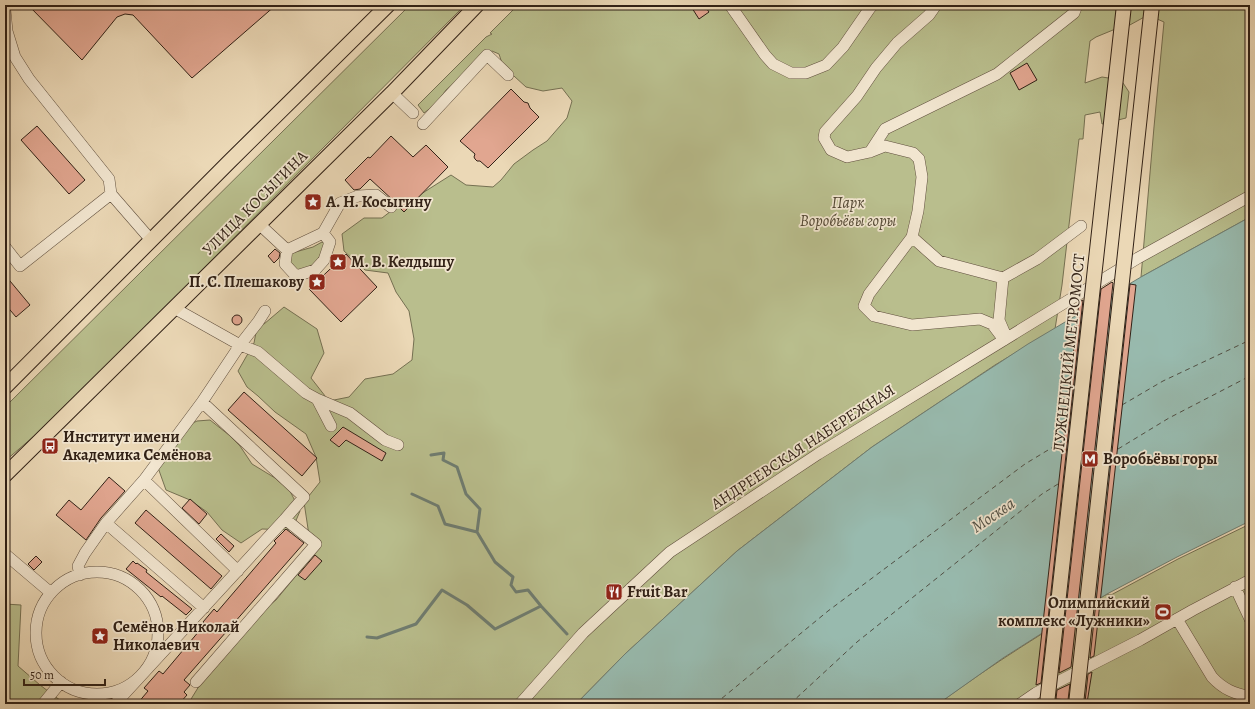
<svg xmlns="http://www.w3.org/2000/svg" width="1255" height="709" font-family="Alegreya,serif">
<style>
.green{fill:#b9be8d;stroke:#757052}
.water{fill:#98baae;stroke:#6f7d71}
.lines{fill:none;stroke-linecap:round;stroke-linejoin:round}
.stream{stroke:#6f7d71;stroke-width:3}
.ferry{stroke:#504f44;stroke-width:1;stroke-dasharray:5 4;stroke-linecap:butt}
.building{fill:#e1a690;stroke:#312116}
.minor-casing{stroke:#604f3e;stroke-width:12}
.major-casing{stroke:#312116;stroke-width:16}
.minor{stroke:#f2e6d0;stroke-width:11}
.major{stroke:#ebd8b6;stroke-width:14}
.major-bridge-casing{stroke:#312116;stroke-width:16;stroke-linecap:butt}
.major-bridge{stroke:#ebd8b6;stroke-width:14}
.labels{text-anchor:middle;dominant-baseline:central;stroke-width:3.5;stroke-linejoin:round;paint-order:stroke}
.poi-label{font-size:16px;font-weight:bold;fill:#312116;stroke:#f2e6d0;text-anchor:start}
.street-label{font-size:16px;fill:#312116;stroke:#f2e6d0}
.park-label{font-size:16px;font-style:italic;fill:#534834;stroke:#f2e6d0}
.water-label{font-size:17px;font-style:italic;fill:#504f44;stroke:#f2e6d0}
</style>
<rect width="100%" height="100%" fill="#ebd8b6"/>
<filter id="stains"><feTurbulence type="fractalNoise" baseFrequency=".005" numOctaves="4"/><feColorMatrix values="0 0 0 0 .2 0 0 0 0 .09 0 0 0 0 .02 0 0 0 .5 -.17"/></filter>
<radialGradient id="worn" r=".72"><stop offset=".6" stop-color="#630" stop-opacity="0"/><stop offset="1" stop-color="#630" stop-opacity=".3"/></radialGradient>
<path class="green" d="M410,5h55l-411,414 -49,42v-54z
M518,5h732v212l-109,60 13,-150 10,-105 -16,-7 -20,11 -15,4 -17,7 -6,4 -5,42 17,-6 19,3 8,12 -3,26 -24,6 -2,-12 -15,3 -2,24h-4l-17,146 -7,44 -60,36 -123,82 -135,104 -112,103 -49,50h-388l16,-26 44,-55 28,-23 28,-34 6,-24 -6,-40 16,-20 -4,-25 -10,-23 -31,-22 -17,-16 -11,-9 -9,-16 16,-28 4,-21 6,2 20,-17 33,22 7,24 -13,25 18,23 20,-4 16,-18 28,-5 19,-14 2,-21 -5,-28 -13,-19 -8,-19 -23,-3 -21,-19 -2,-17 22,-16h18l13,-10 26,-14 30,-19 15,10 27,2 8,-7 13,-16 19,-14 14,-9 20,-23 5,-17 -10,-13 -19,3 -17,-4 -23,-21 -4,-12 -7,-3 -21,15 -17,17 -8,7 -10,14 -12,9 -6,-8 68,-68 6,-3 -2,-1z
M322,242l3,2 -7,19 -16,8 -5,-1 -7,-9 -1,-4 3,-4 21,-6z
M210,420l19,15 11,11 12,18 23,14 15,13 10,20 -8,19 -30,-1 -21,14 -19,-13 -15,-18 -17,-12 -24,-10 -10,-28 18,-30 23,-11z
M1250,524v180h-312c54,-40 111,-75 169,-110l4,1 67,-36z
M5,604l16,1 -3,61 22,19 25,19h-60z"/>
<path class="water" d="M1250,217v304l-73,36 -70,37 -60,36 -44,28 -65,46h-362l49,-50 112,-103 135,-104 69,-46 87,-57 113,-67z"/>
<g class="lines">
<path class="stream" d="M431,455l13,-2 -1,7 14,7 9,27 14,15 -3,23
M412,494l26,12 7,18 32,8 18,30 18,15 -2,8 5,7 12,-2 13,16 26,28
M367,637l10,1 39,-14 26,-34 25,15 28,24 46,-23"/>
<path class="ferry" d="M1122,405l41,-24 87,-41
M1118,449l51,-31 81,-42
M715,704l113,-93 197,-147 38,-23
M790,704l67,-62 185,-148 16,-10"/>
</g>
<path class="building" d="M28,5h248l-84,73 -59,-63 -8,-1 -8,3 -35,43z
M696,5h8l5,7 -10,7 -7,-11z
M1027,63l10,17 -18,10 -9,-17z
M511,89l13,13 4,1 2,5 9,9 -51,51 -8,-7h-3l-2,-2 -1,-2 1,-3 -15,-13z
M37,126l48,54 -16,14 -48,-54z
M391,136l22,21 13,-12 22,22 -44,45 -6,-6 -3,-4 -25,-23 -10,10 -6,1 -9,-10 23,-23 2,1z
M275,249l5,4 -1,5 -5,5 -6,-7z
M346,254l31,33 -36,35 -32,-33z
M5,275l25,30 -14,12 -11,-13z
M1112,282l1,1 -42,384 -12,6 42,-384z
M1130,284l6,1 -42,371 -4,2z
M1083,300l-42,383 -5,2 43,-383z
M232 320a5 5 0 1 1 10 0a5 5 0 1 1-10 0Z
M244,392l73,66 -15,18 -74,-66z
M343,427l43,26 -4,8 -36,-21 -7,7 -9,-7z
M109,477l16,14 -24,27 -15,22 -30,-25 13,-15 12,10z
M190,499l17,15 -8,10 -17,-16z
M146,510l76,66 -11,13 -76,-66z
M286,529l18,14 -120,137 6,5 -6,7 3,3 -8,9h-42l11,-13 -4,-3 15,-17 4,3 42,-50 -2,-2 11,-13 3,3 59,-69 -2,-2z
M221,534l13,12 -5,6 -13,-13z
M315,555l7,6 -17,19 -7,-5z
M36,556l6,6 -8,8 -6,-6z
M133,561l3,3 1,-1 10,7 -1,2 46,37 -6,6 -24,-19 -1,1 -35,-28z
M1092,672l-5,31 -2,-1 3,-28z
M1070,684l-2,16 -12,-1 1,-9z"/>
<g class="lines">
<g class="minor-casing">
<path id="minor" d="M730,5l35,50 8,9 18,9h15l20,-8 17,-18 27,-39 3,-3
M936,5l-7,10 -32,28 -21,25 -19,28 -32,36 -1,6 7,12 16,7 23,-5 15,-6 28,7 6,6 3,18 -4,34 -6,26 -43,57 -5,12 10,10 38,9 68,-6 12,5 12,16
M5,10l2,21 8,26 14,22 80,100 2,15 40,46
M392,93l21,20
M423,124l64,-69 21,20
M870,152l15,-23 112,-55 77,-61 3,-8
M259,224l28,26
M323,233l7,9 -6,18 -9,10 -19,6 -11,-12 2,-14z
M323,233l17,-30 18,-7 18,-1 15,12
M912,237l27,24 64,17
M5,247l15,19 91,-72
M174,308l66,37 18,7 48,41 11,6 33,14 35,27 13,5
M1005,334l-6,-14 4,-42 34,-19 44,-33
M317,399l14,27
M202,402l102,95 -19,22
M144,480l58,-78 38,-57 18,-23 7,-11
M106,523l38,-43 94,91
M5,554l46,39
M36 633a61 61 0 1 1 122 0a61 61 0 1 1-122 0Z
M80,575l-2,-9 7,-13 21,-30 98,85
M1235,587l15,32
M1177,619l35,58c12,13 22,16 38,20
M43,704l18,-22
M115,704l170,-185 31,25 -120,138
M520,704l63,-71 87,-81 148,-98 256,-157 64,-39 112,-62
M1020,704l16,-11 104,-53 53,-30 57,-30"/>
</g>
<g class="major-casing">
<path id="major" d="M5,387l224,-225 159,-157
M5,475l387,-382 85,-88"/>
</g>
<use href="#minor" class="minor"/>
<use href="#major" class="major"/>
<g class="major-bridge-casing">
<path id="major-bridge" d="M1047,704l77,-699
M1076,704l76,-699"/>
</g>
<use href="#major-bridge" class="major-bridge"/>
</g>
<defs>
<g id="sight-square" transform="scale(0.9)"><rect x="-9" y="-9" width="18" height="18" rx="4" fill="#8f2418" stroke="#f2e6d0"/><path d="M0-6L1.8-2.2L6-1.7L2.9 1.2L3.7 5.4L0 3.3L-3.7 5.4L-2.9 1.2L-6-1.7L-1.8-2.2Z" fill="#fff"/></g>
<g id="bus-square" transform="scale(0.9)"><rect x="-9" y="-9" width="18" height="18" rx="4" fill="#8f2418" stroke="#f2e6d0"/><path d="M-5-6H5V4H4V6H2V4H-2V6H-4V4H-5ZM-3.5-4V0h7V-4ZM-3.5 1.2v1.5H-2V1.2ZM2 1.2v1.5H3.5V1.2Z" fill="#fff"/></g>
<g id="metro-square" transform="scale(0.9)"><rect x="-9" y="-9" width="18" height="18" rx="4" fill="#8f2418" stroke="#f2e6d0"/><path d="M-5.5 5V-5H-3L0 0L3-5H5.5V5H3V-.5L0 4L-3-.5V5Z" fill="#fff"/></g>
<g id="restaurant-square" transform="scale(0.9)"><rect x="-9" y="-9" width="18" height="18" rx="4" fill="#8f2418" stroke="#f2e6d0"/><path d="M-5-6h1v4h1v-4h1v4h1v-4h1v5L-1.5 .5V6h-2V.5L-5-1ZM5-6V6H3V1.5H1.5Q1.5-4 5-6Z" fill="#fff"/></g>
<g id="stadium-square" transform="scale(0.9)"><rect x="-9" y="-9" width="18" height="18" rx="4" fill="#8f2418" stroke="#f2e6d0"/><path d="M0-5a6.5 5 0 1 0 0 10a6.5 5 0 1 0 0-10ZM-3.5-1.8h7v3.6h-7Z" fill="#fff"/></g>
</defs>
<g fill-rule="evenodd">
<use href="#sight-square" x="313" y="202"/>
<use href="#sight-square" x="338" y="262"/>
<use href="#sight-square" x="317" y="282"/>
<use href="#bus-square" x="50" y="446"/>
<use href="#metro-square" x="1090" y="459"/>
<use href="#restaurant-square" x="614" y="592"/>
<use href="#stadium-square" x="1163" y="612"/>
<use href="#sight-square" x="100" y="636"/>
</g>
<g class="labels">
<g class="poi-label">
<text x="326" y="202">А. Н. Косыгину</text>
<text x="351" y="262">М. В. Келдышу</text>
<text x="304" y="282" text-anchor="end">П. С. Плешакову</text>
<text x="63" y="437">Институт имени<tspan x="63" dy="18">Академика Семёнова</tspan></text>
<text x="1103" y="459">Воробьёвы горы</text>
<text x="627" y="592">Fruit Bar</text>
<text x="1150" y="603" text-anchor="end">Олимпийский<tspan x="1150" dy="18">комплекс «Лужники»</tspan></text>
<text x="113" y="627">Семёнов Николай<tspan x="113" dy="18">Николаевич</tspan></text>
</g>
<g class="street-label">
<text transform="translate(255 203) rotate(-45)">УЛИЦА КОСЫГИНА</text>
<text transform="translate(1069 353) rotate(-84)">ЛУЖНЕЦКИЙ МЕТРОМОСТ</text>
<text transform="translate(803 447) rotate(-33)">АНДРЕЕВСКАЯ НАБЕРЕЖНАЯ</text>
</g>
<g class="park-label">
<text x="848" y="203">Парк<tspan x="848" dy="18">Воробьёвы горы</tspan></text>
</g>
<g class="water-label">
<text transform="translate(993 515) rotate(-34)">Москва</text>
</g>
</g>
<rect width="1255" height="709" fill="none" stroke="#ebd8b6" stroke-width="20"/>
<rect x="6" y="6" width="1243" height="697" fill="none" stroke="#312116" stroke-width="2"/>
<rect x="10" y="10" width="1235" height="689" fill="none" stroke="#312116"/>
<path d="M24 679v6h81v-6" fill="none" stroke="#312116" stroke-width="2"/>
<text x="30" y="679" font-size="12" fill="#312116" stroke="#f2e6d0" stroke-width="3" paint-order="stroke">50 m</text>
<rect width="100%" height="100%" filter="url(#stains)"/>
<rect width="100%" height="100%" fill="url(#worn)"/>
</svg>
